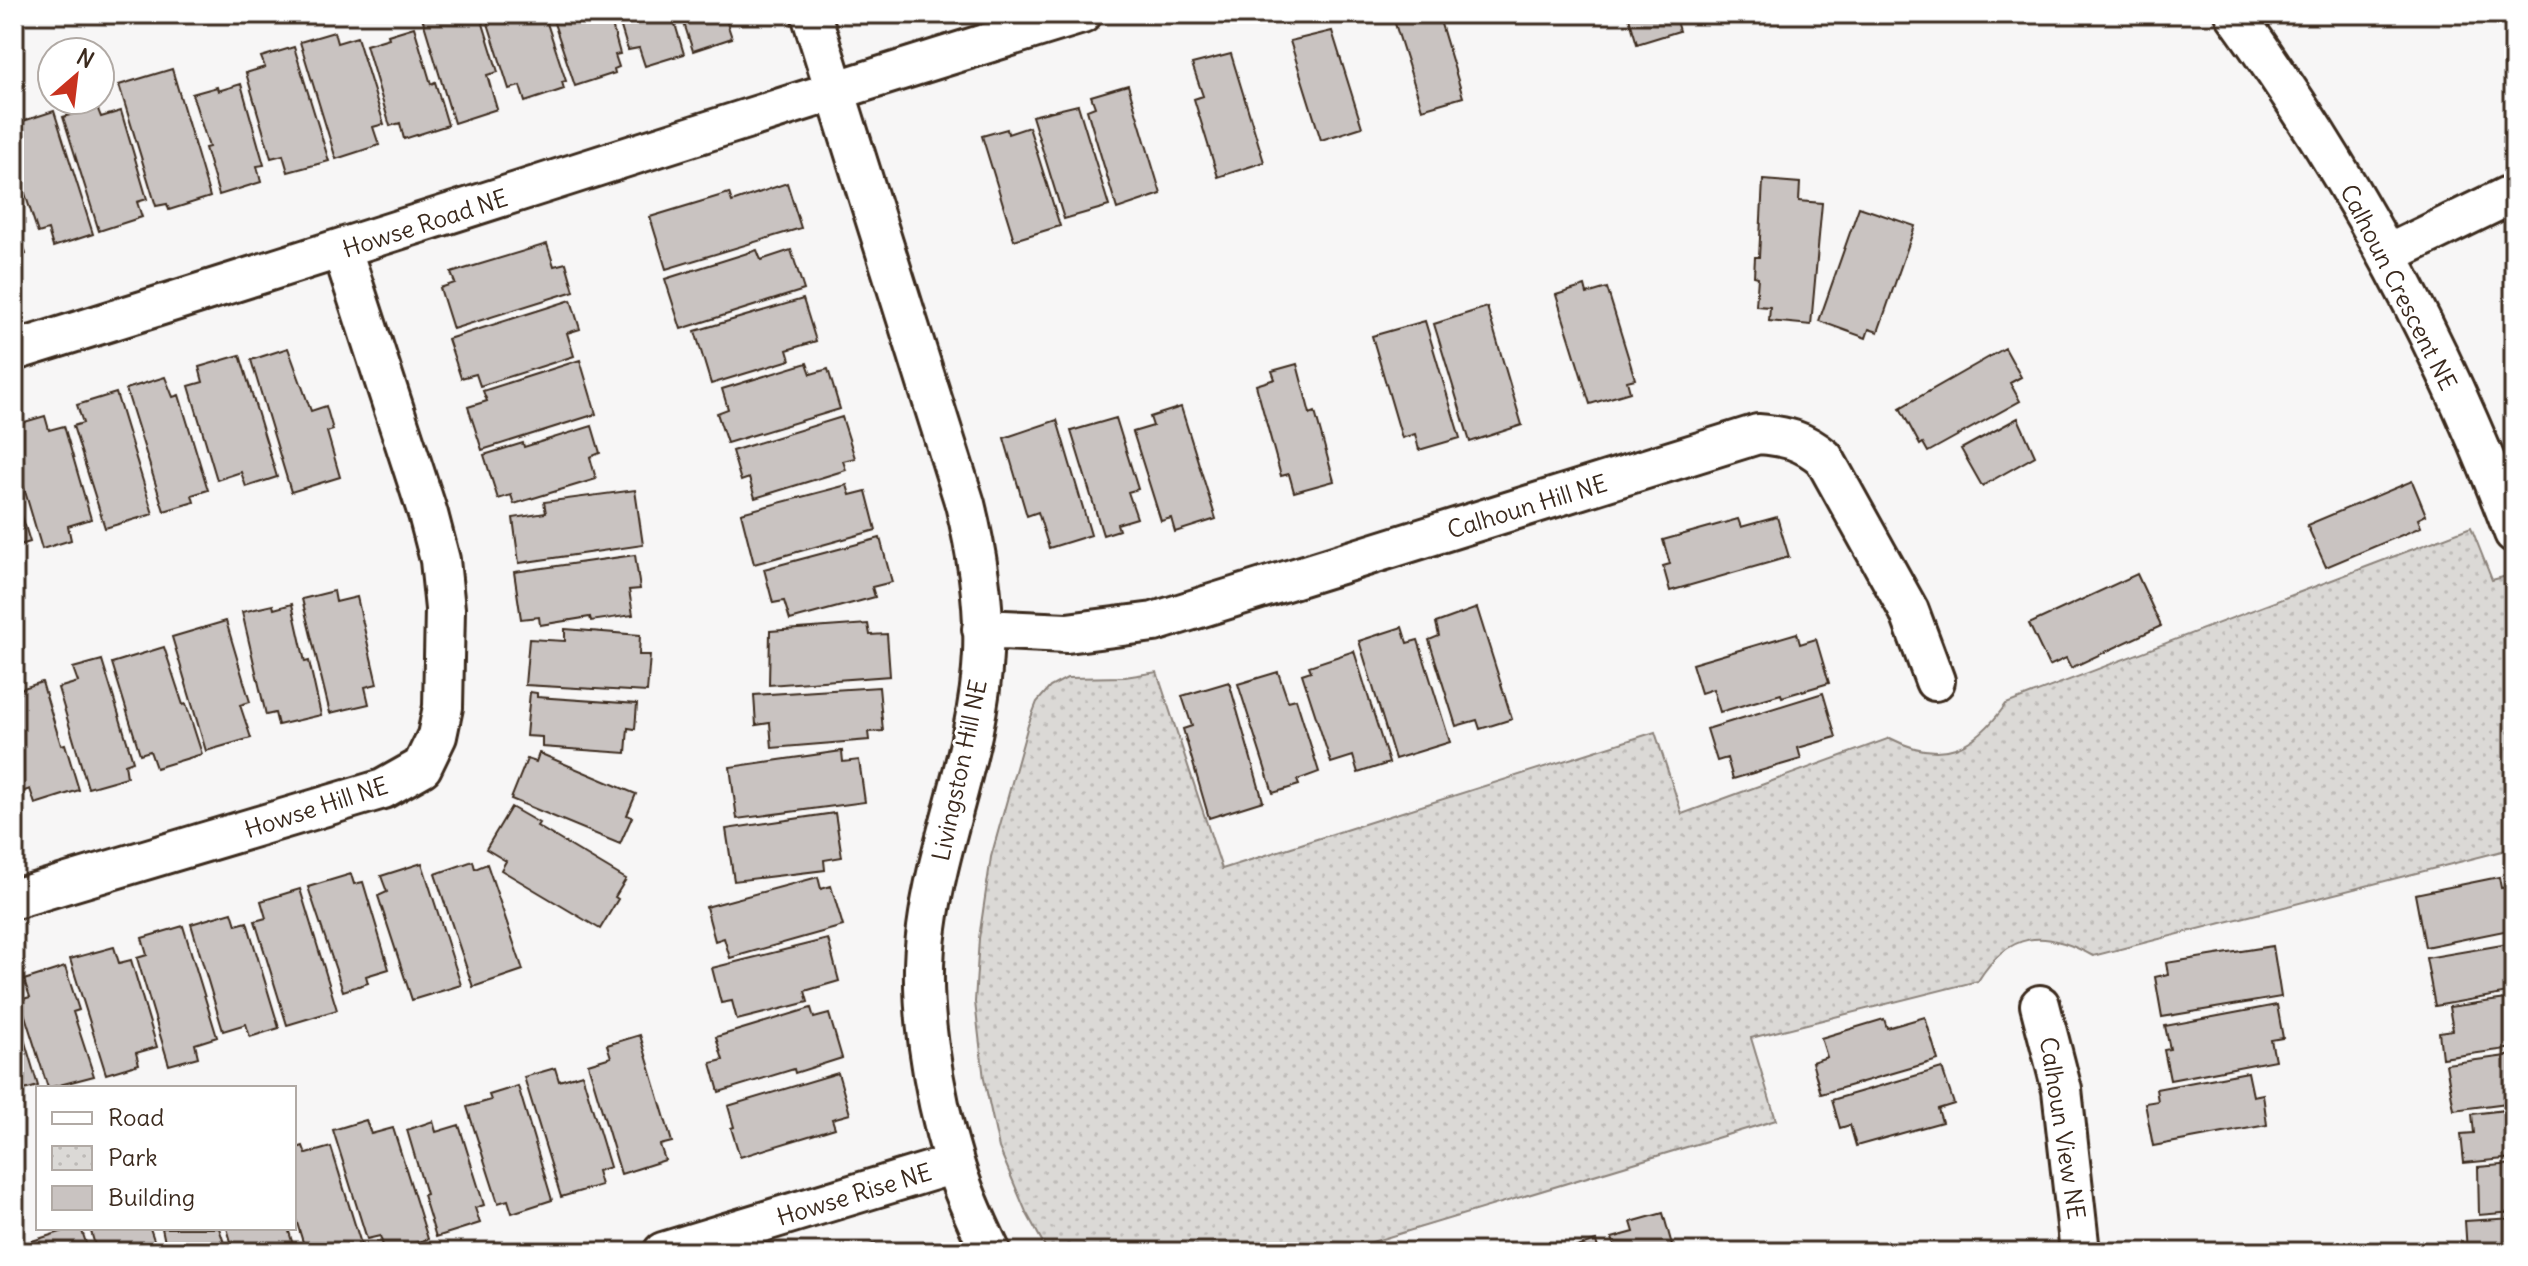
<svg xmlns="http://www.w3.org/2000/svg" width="2528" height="1266" font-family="Delius,sans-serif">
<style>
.park{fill:url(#park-dots);stroke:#8b827a;stroke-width:2}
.building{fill:#c9c3c1;stroke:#3b2a1e;stroke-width:2}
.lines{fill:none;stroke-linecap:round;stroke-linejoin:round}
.minor-casing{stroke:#3b2a1e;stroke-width:44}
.minor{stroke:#fff;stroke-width:38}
.labels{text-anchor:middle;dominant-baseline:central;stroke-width:6;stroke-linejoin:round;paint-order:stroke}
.street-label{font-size:24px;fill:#3b2a1e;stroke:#fff}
</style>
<defs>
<pattern id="park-dots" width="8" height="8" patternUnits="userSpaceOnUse" patternTransform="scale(2)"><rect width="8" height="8" fill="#dbd9d6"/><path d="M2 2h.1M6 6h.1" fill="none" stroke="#bdbab7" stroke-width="1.8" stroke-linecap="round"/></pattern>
</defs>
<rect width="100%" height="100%" fill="#f7f6f6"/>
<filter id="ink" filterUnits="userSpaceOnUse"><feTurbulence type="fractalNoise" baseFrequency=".0125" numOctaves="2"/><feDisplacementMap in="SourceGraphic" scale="16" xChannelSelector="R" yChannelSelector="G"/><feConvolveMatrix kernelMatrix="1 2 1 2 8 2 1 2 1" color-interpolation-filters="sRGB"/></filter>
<g filter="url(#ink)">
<path class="park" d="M2471,527l21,53 22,-6v274l-421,108c-49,-27 -84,-25 -115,25l-227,57 25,82 -437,132h-291l-22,-40 -27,-64 -15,-69 -9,-77 4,-64 12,-81 37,-132 9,-23 13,-15 17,-9 58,-1 32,-5 65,197 433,-137 27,82 208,-76c52,27 84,11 116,-34z"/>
<path class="building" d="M421,14h59l18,58 -11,3 10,34 -43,14z
M485,14h59l22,67 -4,1 2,7 -39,13 -5,-16 -11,3z
M551,14h58l11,40 -5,1 4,12 -5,2 1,4 -40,13z
M617,14h55l12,40 -39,12 -6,-18 -11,2z
M681,14h55l1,3 -11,3 6,18 -39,13z
M1392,14h46l25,83 -41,12z
M1628,14h46l5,17 -42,13z
M414,27l17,57 4,-2 13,43 -44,14 -4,-16 -10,3 -24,-81 23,-7 -1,-3z
M1332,31l30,96 -41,13 -31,-99z
M334,32l3,11 20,-6 27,87 -11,3 6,18 -43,14 -36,-117z
M294,47l35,114 -41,11 -5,-17 -12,3 -25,-85 19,-6 -4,-10z
M1231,54l33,108 -46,15 -24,-78 9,-3 -11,-32z
M172,69l38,128 -41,13 -2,-6 -11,2 -37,-121z
M241,84l23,81 -7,1 4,16 -42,13 -14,-47 4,-1 -17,-53 25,-7 1,4z
M1128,85l33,109 -44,15 -30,-99 8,-3 -4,-11z
M1078,105l31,101 -45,13 -32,-103z
M97,107l4,10 20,-6 26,88 -10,3 5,15 -43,14 -36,-114z
M54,111l39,123 -40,13 -5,-17 -10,3 -24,-73v-36z
M1029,127l31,99 -46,14 -32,-104 25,-7 1,5z
M1763,180l37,3 -1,18 23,2 -11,122 -42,-4 1,-14 -14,-1 2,-29 -4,-1 1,-19h4z
M787,183l14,45 -135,41 -16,-52 79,-24 3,9z
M14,188l8,29 -7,2 11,35 -12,4z
M1859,207l56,19 -37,106 -9,-3 -3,9 -47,-17z
M547,244l7,22 12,-3 8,28 -121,38 -13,-41 15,-5 -4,-10z
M757,250l4,10 30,-10 13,40 -123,39 -16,-50z
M1585,286l2,8 20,-6 28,91 -8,2 3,11 -40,12 -34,-109z
M803,299l13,42 -29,9 3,10 -79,24 -16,-53z
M571,300l9,29 -13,4 7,23 -94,30 -4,-12 -15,4 -13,-39z
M1487,307l35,118 -52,17 -36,-118z
M1425,321l35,117 -41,12 -4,-16 -13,4 -30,-102z
M288,348l23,63 15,-5 7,24 -6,2 13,45 -49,15 -40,-132z
M2005,348l16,29 -11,6 10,18 -92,51 -5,-9 -3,2 -20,-37z
M240,355l37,122 -31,10 -5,-15 -24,8 -28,-94 14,-4 -4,-15z
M580,360l16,54 -114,36 -14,-43 19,-6 -4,-10z
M807,363l4,11 17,-5 12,40 -113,34 -10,-30 11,-4 -6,-20z
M1297,364l13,50 5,-2 19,69 -40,11 -5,-18 -8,2 -25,-91 19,-6 -3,-8z
M165,377l8,20 6,-2 29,95 -16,5 2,7 -30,9 -38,-122z
M116,393l37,121 -48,14 -32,-102 10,-3 -6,-18z
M1181,407l35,112 -41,13 -4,-14 -10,3 -28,-89 20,-6 -3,-9z
M45,416l4,14 15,-4 27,93 -23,7 3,14 -29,9 -28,-95v-29z
M842,417l13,41 -12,3 3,9 -91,28 -6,-20 -8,3 -9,-30z
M1116,418l22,71 -10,3 9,26 -20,6 2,6 -16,5 -32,-104z
M2018,418l17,38 -53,30 -21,-37z
M1057,420l34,115 -42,13 -11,-36 -11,4 -23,-78z
M592,426l8,27 -10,4 6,22 -82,25 -3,-9 -13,4 -14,-44 39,-12 1,4z
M2412,481l14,34 -8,4 3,8 -95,40 -19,-42z
M847,485l3,10 16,-4 10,39 -122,34 -13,-51z
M14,489l16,53 -16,5z
M635,490l8,55 -124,18 -6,-45 33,-5 -2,-11z
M1777,517l12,40 -119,34 -7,-25 7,-2 -7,-24 75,-21 3,8z
M880,538l12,44 -20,5 3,10 -85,23 -6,-19 -11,2 -9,-34z
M635,555l5,34 -11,1 4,25 -42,6 -1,-4 -50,8 -1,-8 -18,2 -7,-47z
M2137,574l24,52 -90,42 -5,-10 -17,8 -20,-42z
M334,591l2,11 21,-5 20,87 -12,3 4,17 -39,9 -28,-114z
M292,604l13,58 4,-1 12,54 -43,10 -3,-12 -9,2 -24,-103 31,-7 1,4z
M1477,608l35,111 -32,10 -3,-9 -21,6 -27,-86 10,-4 -3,-13z
M226,621l24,81 -10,3 11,33 -45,13 -34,-114z
M868,624l2,11 17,-1 3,42 -121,9 1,-54z
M1402,627l5,16 11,-3 32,102 -55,17 -36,-118z
M565,629l75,6 -1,20h11l-3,37 -122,-7 4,-46 36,2z
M1797,633l3,11 16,-5 13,44 -47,14 -1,-3 -61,18 -7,-23 -12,4 -9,-29z
M164,647l19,58 3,-1 16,50 -46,14 -6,-17 -10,3 -28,-91z
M1354,651l35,112 -31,10 -5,-17 -22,7 -29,-89 9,-3 -2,-5z
M102,660l31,101 -8,3 2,13 -39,11 -30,-100 20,-6 -5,-14z
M1278,672l10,29 8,-2 23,73 -22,8 2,5 -26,8 -35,-109z
M42,682l19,63 4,-1 14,46 -44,14 -5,-15 -11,4 -5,-16v-86z
M1229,682l34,119 -54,17 -26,-89 9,-3 -10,-30z
M879,687l4,44 -15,1 1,8 -97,8 -2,-25 -14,2 -2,-30z
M530,692l7,1v4l100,7 -2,25 -7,-1 -2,25 -84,-6v-10l-16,-1z
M1823,693l13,44 -38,11 3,11 -68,20 -6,-21 -10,3 -10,-32z
M842,751l1,11 16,-2 6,42 -128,17 -7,-52z
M539,753l97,41 -9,21 5,2 -12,27 -109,-45 16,-40 9,3z
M511,807l28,16 -2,3 89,53 -11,18 3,2 -18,30 -99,-59 5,-9 -20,-12z
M835,813l7,44 -18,3 1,10 -91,11 -8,-52z
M473,861l2,8 12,-5 36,106 -50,17 -38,-113z
M422,863l39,122 -49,15 -34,-104 9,-4 -6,-16z
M351,874l3,10 9,-2 26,87 -23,7 2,7 -25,8 -35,-104z
M818,877l3,12 10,-3 12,40 -113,32 -6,-20 -9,3 -9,-34z
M2499,877l2,11 13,-2v43l-89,18 -10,-53z
M300,889l37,121 -50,15 -32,-104 11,-3 -5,-17z
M232,912l4,13 11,-3 32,106 -29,9 -4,-13 -23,7 -32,-107z
M183,926l34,111 -22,7 3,13 -29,8 -32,-107 10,-3 -5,-17z
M828,939l11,42 -34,10 3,11 -71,18 -5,-19 -11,2 -9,-35z
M2514,943v49l-79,14 -9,-48z
M2273,946l8,51 -119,20 -7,-40 13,-3 -2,-11z
M114,947l5,16 12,-3 26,87 -21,6 3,11 -33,10 -36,-115z
M65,967l14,43 -6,2 21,64 -46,12 -28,-88 10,-3 -6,-17z
M2514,998v50l-72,10 -3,-26 14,-2 -4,-23z
M14,1005l24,81 -24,7z
M2277,1005l6,33 -12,2 4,20 -105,20 -6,-30 6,-1 -5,-23z
M811,1008l3,10 15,-4 13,44 -47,15 -1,-4 -75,23 -8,-29 12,-3 -7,-23z
M1925,1017l13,43 -117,34 -9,-32 15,-5 -6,-19 63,-19 3,9z
M640,1035l32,107 -12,3 5,15 -44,14 -33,-110 23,-7 -4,-12z
M2514,1055v47l-60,8 -8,-46z
M555,1068l4,13 23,-7 28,93 -13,4 4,14 -40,12 -37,-120z
M1942,1068l12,36 -16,5 4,13 -86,24 -6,-21 -10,3 -8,-28z
M2248,1072l5,24 10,-2 4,31 -114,21 -8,-43 13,-2 -2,-12z
M838,1073l12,41 -18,5 3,9 -95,29 -9,-29 3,-1 -6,-21z
M518,1086l34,114 -40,13 -4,-13 -10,3 -31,-96 24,-7 -2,-5z
M2514,1109v49l-50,5 -3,-29 13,-1 -2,-19z
M366,1120l5,14 22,-6 35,111 -43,13 -5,-16 -13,3 -34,-109z
M433,1121l3,11 23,-7 25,80 -9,3 5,15 -44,14 -13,-42 3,-1 -19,-64z
M303,1146l3,8 25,-7 30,97 -11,4 1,4h-45l-12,-39v-64z
M2514,1164v48l-35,3 -1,-48z
M1663,1213l11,39h-58l-4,-14 22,-6 -3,-10z
M2514,1218v34h-47l-2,-31z
M73,1228h8l8,24h-57l-3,-10z
M90,1228h60l8,24h-61z
M162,1228h57l8,24h-60z
M227,1228h61l7,24h-61z
M20,1237l4,15h-10v-13z
M1596,1241l3,11h-38z
M875,1243l4,9h-25z"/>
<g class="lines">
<g class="minor-casing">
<path id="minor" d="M811,14l154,490c12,49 20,100 18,150 -4,94 -44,182 -56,274 -10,72 6,165 27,234 9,31 23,61 37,90
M2235,14c115,159 210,335 279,519
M2388,254l126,-61
M14,351c357,-110 711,-228 1068,-337
M982,629l85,4 87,-11 604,-188c27,2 45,6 66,24l85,153 26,70
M14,899l369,-110 39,-22 15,-31 6,-29 2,-98 -5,-49 -12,-46 -86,-264
M2040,1005l22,85 18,162
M663,1252l291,-88"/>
</g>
<use href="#minor" class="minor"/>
</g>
</g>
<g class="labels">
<g class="street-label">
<text transform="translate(425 223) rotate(-18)">Howse Road NE</text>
<text transform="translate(2399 287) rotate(63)">Calhoun Crescent NE</text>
<text transform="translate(1527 506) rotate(-17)">Calhoun Hill NE</text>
<text transform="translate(959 770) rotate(-78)">Livingston Hill NE</text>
<text transform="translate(316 807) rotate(-18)">Howse Hill NE</text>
<text transform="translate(2063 1128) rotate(81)">Calhoun View NE</text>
<text transform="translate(854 1194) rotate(-17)">Howse Rise NE</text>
</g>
</g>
<rect width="2528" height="1266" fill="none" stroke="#fff" stroke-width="48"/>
<rect x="24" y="24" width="2480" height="1218" fill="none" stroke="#3b2a1e" stroke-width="3" filter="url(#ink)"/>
<rect x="36" y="1086" width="260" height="144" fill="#ffffff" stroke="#b1aaa5" stroke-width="2"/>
<rect x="52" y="1112" width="40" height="12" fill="#ffffff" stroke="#b1aaa5" stroke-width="2"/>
<text x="108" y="1126" font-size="24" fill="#3b2a1e">Road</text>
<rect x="52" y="1146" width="40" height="24" fill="url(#park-dots)" stroke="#b1aaa5" stroke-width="2"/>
<text x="108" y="1166" font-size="24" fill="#3b2a1e">Park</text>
<rect x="52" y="1186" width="40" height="24" fill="#c9c3c1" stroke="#b1aaa5" stroke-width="2"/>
<text x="108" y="1206" font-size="24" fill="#3b2a1e">Building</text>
<g transform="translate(76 76) rotate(28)"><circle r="38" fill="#ffffff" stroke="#b1aaa5" stroke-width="2"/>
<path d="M0-6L14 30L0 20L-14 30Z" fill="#c8321e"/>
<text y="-12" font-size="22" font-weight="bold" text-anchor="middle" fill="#3b2a1e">N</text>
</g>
</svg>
